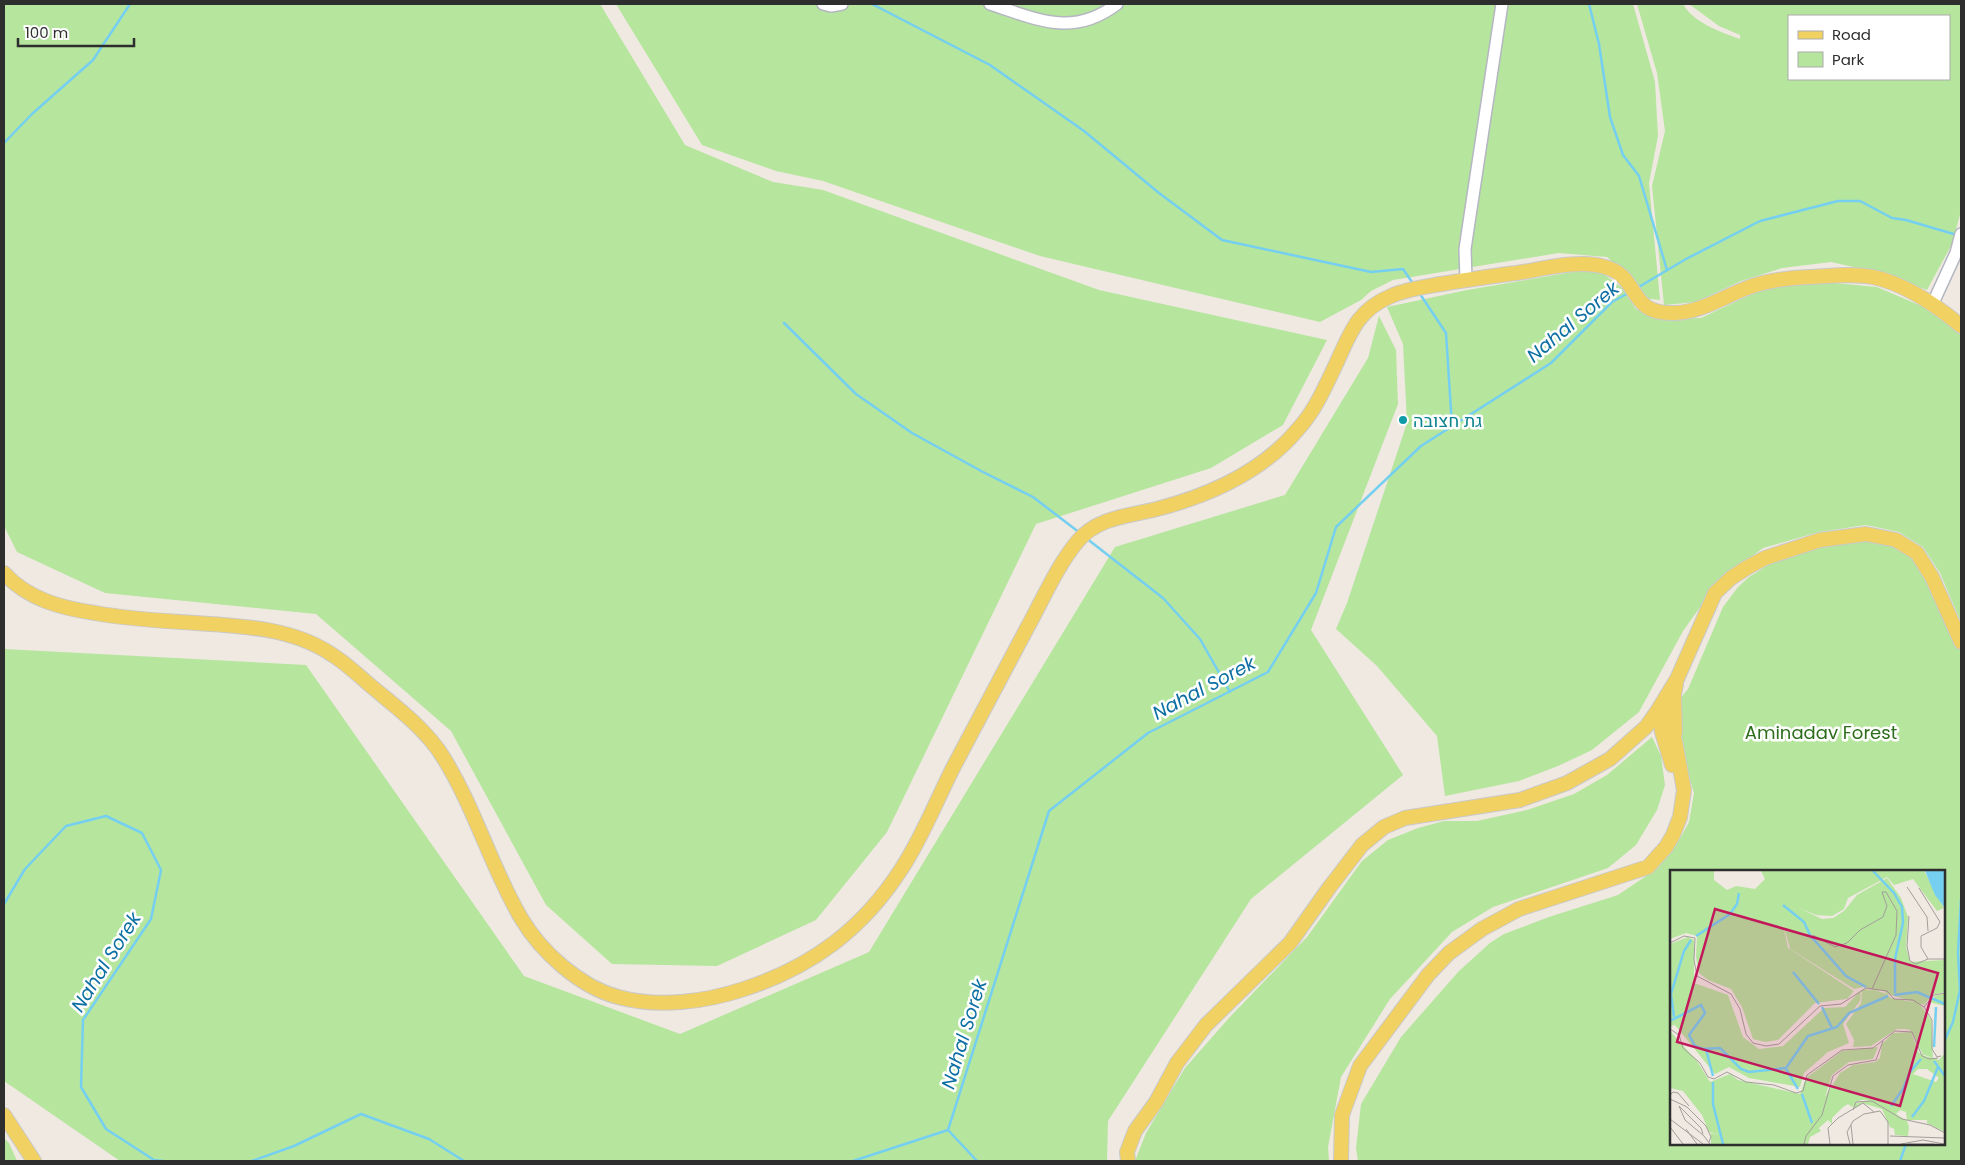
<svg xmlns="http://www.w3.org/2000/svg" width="1965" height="1165" font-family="Poppins,Heebo,sans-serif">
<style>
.green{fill:#b6e59e;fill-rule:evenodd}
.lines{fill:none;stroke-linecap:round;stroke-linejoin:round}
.stream{stroke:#75cff0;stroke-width:2.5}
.minor-casing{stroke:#b4b7c1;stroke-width:14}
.major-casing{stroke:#c9c9c9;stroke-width:16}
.minor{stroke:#fff;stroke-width:11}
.major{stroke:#f2d163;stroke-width:14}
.culture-dot{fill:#0f9aa8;stroke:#fff;stroke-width:2}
.labels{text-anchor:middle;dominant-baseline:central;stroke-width:5;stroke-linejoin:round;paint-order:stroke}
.culture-label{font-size:18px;fill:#0d838f;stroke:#fff;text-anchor:start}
.park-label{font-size:18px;fill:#2c6e1b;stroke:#fff}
.water-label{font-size:19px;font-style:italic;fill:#0d6fa3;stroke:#fff}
.inset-river{fill:none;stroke:#75cff0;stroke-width:2.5}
.inset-road{fill:none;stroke:#a29e99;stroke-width:1}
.view{fill:#c2185b;fill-opacity:0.15;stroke:#c2185b;stroke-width:2.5}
.inset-edge{fill:none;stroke:#2e2e2e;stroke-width:2.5}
</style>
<rect width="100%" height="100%" fill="#efe9e1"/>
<path class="green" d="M4,4h596l85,141 88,37 50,8 276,100 228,50 -44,85 -72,43 -175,56 -149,308 -71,88 -99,46 -105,-2 -66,-59 -95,-174 -135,-117 -211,-21 -88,-41 -13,-26z
M616,4h1017l22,78 3,54 -9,47 11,117 -17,-2 -14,-21 -22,-20 -48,-4 -166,27 -22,11 -10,9 -41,22 -280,-66 -217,-75 -47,-10 -74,-26z
M1637,4h46c11,19 37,28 57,35v-4l-21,-9 -30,-22h272v207l-9,33 -25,46 -42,-16 -54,-12 -49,6 -41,13 -45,21 -32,3 -12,-119 13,-55 -8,-58zM1789,16h160v63h-160z
M1572,272h29l20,15 15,22 28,10 37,-1 70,-33 53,-3 53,5 49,21 35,27v287l-21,-49 -17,-26 -24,-15 -33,-7 -47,7 -56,16 -44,33 -36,50 -44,81 -47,38 -34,16 -39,15 -74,15 -8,-60 -60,-70 -41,-37 11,-26 60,-180 -4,-79 -16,-37 80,-17z
M1379,316l17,34 2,54 -87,226 92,145 -152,124 -143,222 -1,40h-987l-116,-80v-432l302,16 218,311 156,58 189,-82 246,-405 170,-52 83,-137z
M1866,540c23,3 35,6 51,24l44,86v511h-603l-2,-13 5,-44 40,-67 58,-66 31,-28 14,-9 45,-17 69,-22 40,-27 23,-31 8,-15 5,-29 -11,-37 -1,-18 -8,-32 14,-17 35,-82 15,-20 11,-10 24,-15 46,-16zM1671,871h273v273h-273z
M1652,737l9,19 4,29 -8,25 -21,35 -28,23 -115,39 -41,25 -62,67 -49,78 -13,70 1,14h-194l11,-28 39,-65 44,-50 78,-81 55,-76 26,-21 30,-12 26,-7h33l50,-11 47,-16 33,-19z
M4,1138l5,5 8,18h-13z"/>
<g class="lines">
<path class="stream" d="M872,4l118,61 94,66 75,62 63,47 149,32 32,-3 11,16
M1589,4l10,40 11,73 13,38 16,21 28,94
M4,143l28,-29 61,-54 37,-56
M1637,288l49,-29 74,-38 78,-20h22l32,17 14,2 51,15
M1420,294l26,39 6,93
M784,323l72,71 56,39 71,39 50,25 47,36
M1086,538l77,60 37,41 30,53
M4,904l21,-35 41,-43 40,-10 36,17 19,37 -10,49 -68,101 -2,67 25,42 48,31 9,1
M1944,1042l9,-20 7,-32 -2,-37 3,-54
M948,1130l29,31
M252,1161l42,-15 67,-32 68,25 35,22
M853,1161l95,-31 101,-319 99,-78 120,-61 48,-79 20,-66 85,-81 130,-83 61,-61 18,-10
M1900,1161l6,-17"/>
<g class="minor-casing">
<path id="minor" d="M823,4l8,2 11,-2
M990,4c47,15 82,34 127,0
M1466,280l-1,-31 37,-245
M1933,303l23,-50 5,-19"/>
</g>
<g class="major-casing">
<path id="major" d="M4,573c23,26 57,35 91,40 33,6 67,8 101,10 46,3 96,5 135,31 15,9 27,21 40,32 25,21 55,43 72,71 32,51 48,110 78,161 20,34 59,69 97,79 40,11 87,5 126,-8 68,-22 119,-60 158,-121 21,-32 35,-69 52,-102 24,-46 48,-91 72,-136 15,-27 31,-64 51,-88 20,-25 52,-26 80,-33 54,-14 106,-37 142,-81 17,-19 27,-43 38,-66 14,-31 21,-52 54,-66 16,-7 33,-9 50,-12 25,-4 50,-8 76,-11 25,-4 63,-14 88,-6 37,10 21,48 70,46 26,-1 48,-16 72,-25 20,-8 40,-10 62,-11 21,-1 43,-4 64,0 33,7 63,28 88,49
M1659,713l3,19 10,33
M1675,733l-1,-38 2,-11
M4,1115l30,46
M1128,1161l-1,-9 8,-21 21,-29 21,-39 29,-38 84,-82 39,-55 33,-43 22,-18 21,-9 115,-18 47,-17 43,-24 36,-32 12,-17 19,-31 38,-86 16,-15 17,-11 17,-9 55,-18 46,-6 30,6 21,13 15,24 29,65
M1341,1161l1,-46 18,-49 68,-91 21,-22 33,-24 37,-20 129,-42 18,-20 7,-12 7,-18 4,-27 -9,-49 -9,-24 -8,-7"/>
</g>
<use href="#minor" class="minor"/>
<use href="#major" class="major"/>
</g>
<circle class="culture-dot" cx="1403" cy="420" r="5"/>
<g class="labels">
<g class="culture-label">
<text x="1413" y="420">גת חצובה</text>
</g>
<g class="park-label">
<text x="1821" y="732">Aminadav Forest</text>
</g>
<g class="water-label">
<text transform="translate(1573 322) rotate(-40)">Nahal Sorek</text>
<text transform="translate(1204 688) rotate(-28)">Nahal Sorek</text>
<text transform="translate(106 962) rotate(-58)">Nahal Sorek</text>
<text transform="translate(964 1034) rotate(-73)">Nahal Sorek</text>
</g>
</g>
<g transform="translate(1670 870)">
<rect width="275" height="275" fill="#efe9e1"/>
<path d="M0,1h44v9l13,10 9,-4 19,3 10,-10 -4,-8h163l20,37 -7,3 -24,-32 -19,6 -7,-8 -39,21 -4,11 -12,7 -16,-1 -17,-7 23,11 11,-1 11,-7 13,-16 30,-17 14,20 7,19 -2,30 4,15 35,-2v32l-13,3 -8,10 -60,-18 -10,2 -64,-40 -7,-26 5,25 66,43 -7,8 -32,4 -37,37 -13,2 -12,-3 -11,-32 -11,-18 -23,-9 -9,-7 -3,-16 1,-21 -11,-3 -16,6zM18,67l6,3v43l34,12 15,42 16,12 24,-3 41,-38 21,-1 16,-17 -1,11 -17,23 6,19 -21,9 -24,21 -4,14 -51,-9 -20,-11 -14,7 -40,-49 -5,1v-82zM192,119l22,2 7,7 28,5 12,17 2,38 -9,-2 -14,-26 -6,-1h-7l-26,17 -18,1 1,-7 -8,-16 15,-21zM275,123v13l-16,-4 6,-6zM0,161l27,30 13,21 20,-8 8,6 62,14 6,-16 36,-27 36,-4 -5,12 -24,3 -17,13 -7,22 15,-24 13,-8 22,-3 5,-4 2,-14 11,-11 18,-1 8,21 20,7 6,-7v79l-18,-9v-3h-20l-1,-8 -6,-2 -4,4 -8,-5 19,12 2,6 -1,9 -13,-1 -1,-6 -4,-2 -8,-18 -20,-6 -9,6 1,-5 15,-4h-7l-6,2 -4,5 -4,-3 -5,3 -11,11v6l-4,-4 -9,8 2,3 -11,6 -2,7h-97v-11l8,1 -10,-2 -7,-17 -19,-24 -13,-3zM248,199h9l12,9 -3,4 -23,-8z" fill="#b6e59e" fill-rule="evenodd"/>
<path d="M255,1h20v37l-10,-13z" fill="#75cff0"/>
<path class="inset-river" d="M203,1l21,22 8,14 1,16 -8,36v34M113,35l21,17 6,13 36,41 20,11M26,66l34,-22 7,-10 2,-11M123,102l26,32M224,125l23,-3 28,12M152,137l10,21M4,147l-3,-23 13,-43 7,-11M0,151l31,-16 4,8 -16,22 6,11 8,3 17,-1 21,21 8,3 37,-4 22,-32 29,-9 12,-14 39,-17M264,177l2,-40M36,179l7,27M264,191l11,15M116,199l12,20M43,212v22l10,40M132,224l10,29M221,236l12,-17 7,-17 11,-13M242,247l12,-16 14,-34"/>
<path class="inset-road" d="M237,17l20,30 1,14M249,18l21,34 -3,6 -16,8v11l7,12M239,46l-2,30 3,15 6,3 12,-5h17M143,65l22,12 12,-4 13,-13 23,-13 4,-11 -5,-14h4l11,19 -1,24 -24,54M0,73l14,-7 11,2 -1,22 3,16 34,18 9,15 6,25 7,9 13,3 13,-2 41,-38 21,-2 25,-16 21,3 7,8 19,1 11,7 8,13v29l5,8 4,-1M254,137l10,-12 11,-2M0,159l9,6 4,13 17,15 8,14 6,2 13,-7 19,10 28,3 22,8 7,-2 4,-16 35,-25 31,-2 22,-17 17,1 10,24 7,3 9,-1M0,225l3,-3 5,1 11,13M0,229l17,8 19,19 5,11 -2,5M183,240l3,-8 16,-1 30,18 28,6 15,8M0,249l33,25M15,250l-6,-14 22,22 2,6M15,250l19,16 6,8M181,255l2,19M0,257l13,17M16,259l11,15M220,266l55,2M134,274l2,-8 16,-21 11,-39 15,-11 28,-5 7,-19M160,274l-2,-16 10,-10 25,-15 11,9M180,274l-3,-12 6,-11 11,-7 16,-3 8,11v22M231,274l22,-4 21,4M237,274h27"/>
<path class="view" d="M45,39l223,64 -38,133 -223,-64z"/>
<rect width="275" height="275" class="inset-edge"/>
</g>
<rect width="1965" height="1165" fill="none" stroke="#2e2e2e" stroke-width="10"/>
<rect x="1788" y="15" width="162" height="65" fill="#ffffff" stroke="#ababab"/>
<rect x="1798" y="31" width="25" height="8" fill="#f2d163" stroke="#ababab"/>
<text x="1832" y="40" font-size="15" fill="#2e2e2e">Road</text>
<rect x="1798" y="52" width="25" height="15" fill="#b6e59e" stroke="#ababab"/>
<text x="1832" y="65" font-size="15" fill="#2e2e2e">Park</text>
<path d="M18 38v8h116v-8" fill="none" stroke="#2e2e2e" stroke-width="2.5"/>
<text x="25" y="38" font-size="15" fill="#2e2e2e" stroke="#ffffff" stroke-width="4" paint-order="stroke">100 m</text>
</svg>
